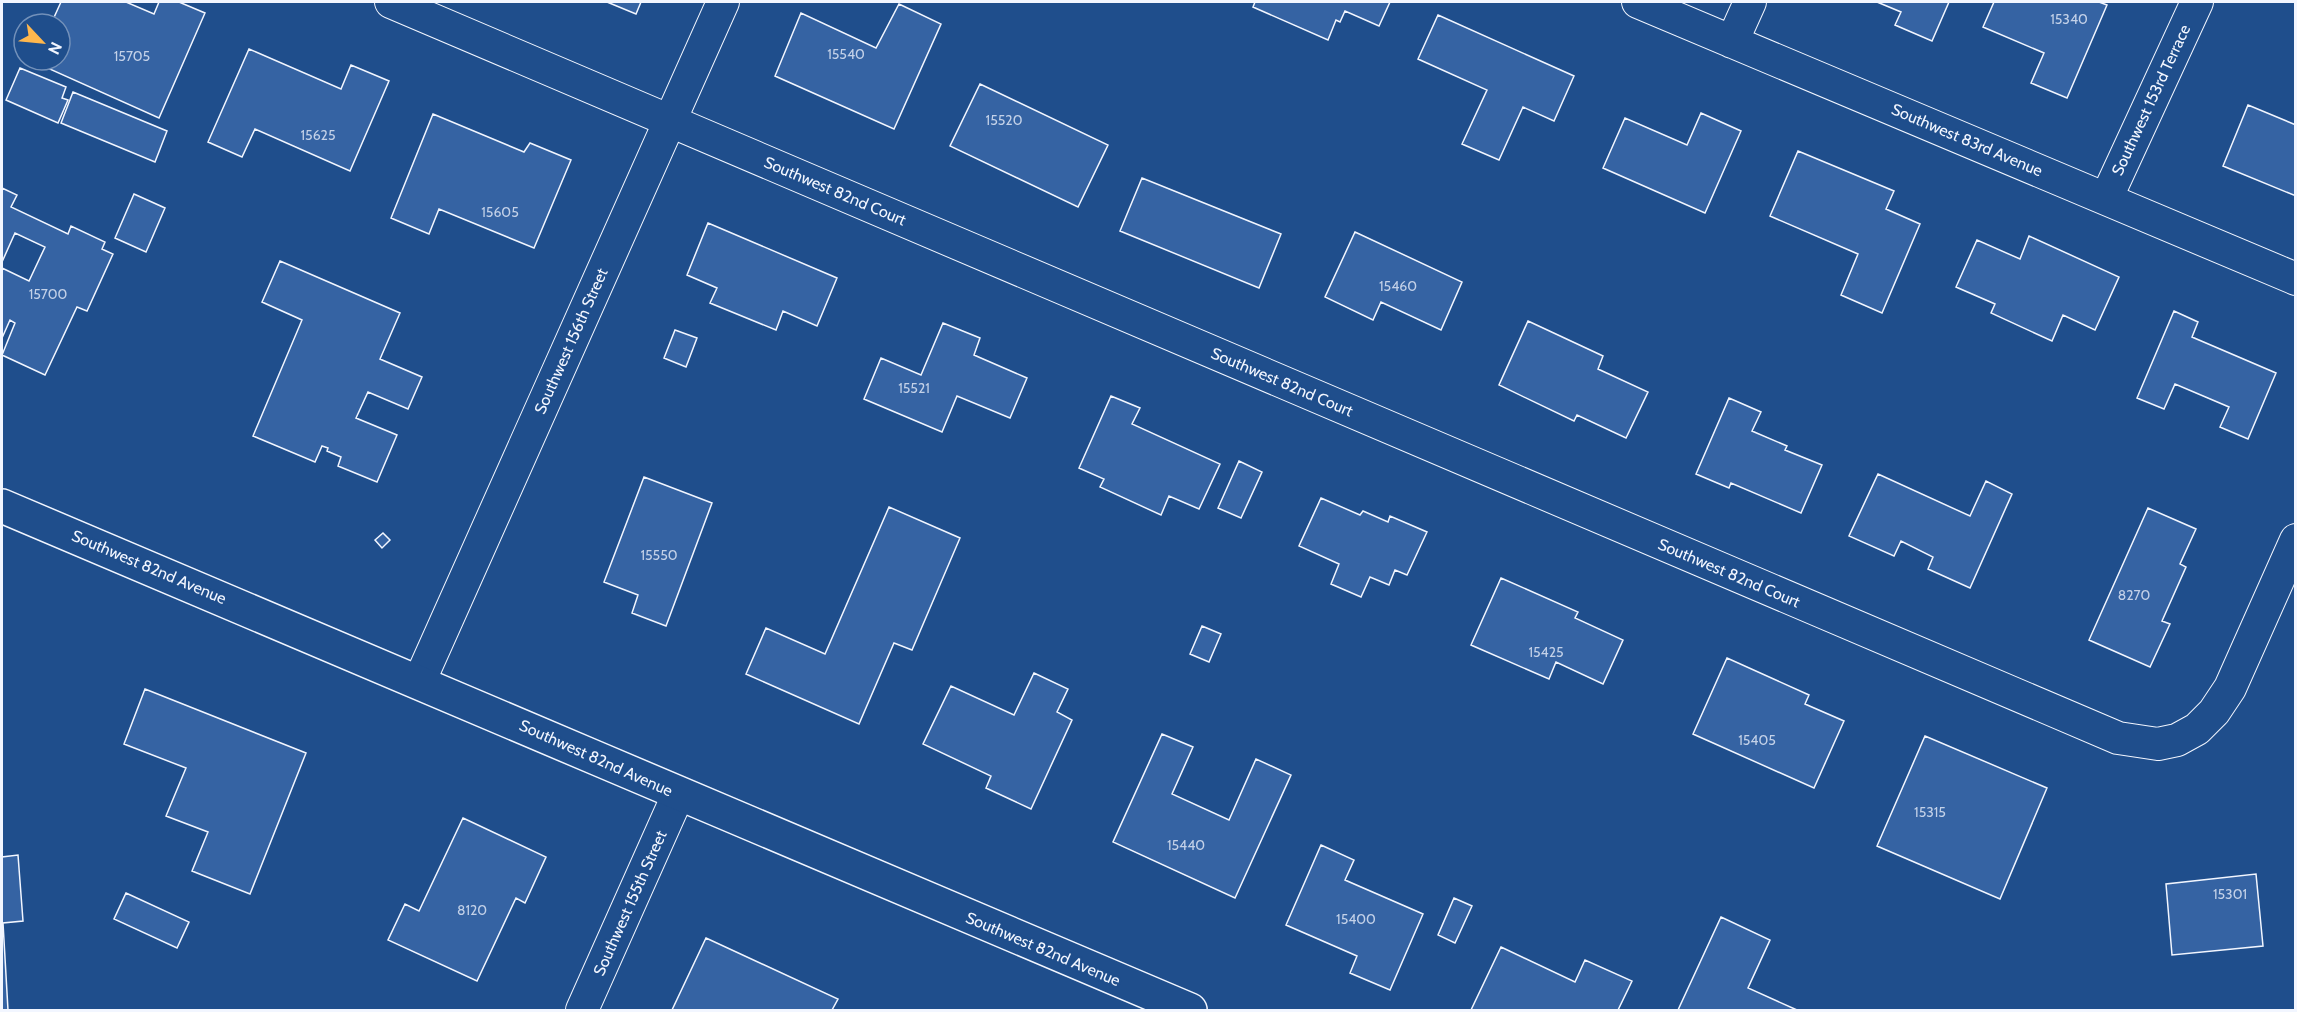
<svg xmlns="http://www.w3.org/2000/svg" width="2297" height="1012" font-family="Cabin,sans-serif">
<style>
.building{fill:#3563a3;stroke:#f2f6ff;stroke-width:1.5}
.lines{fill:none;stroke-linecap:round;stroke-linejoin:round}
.street-casing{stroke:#f2f6ff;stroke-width:34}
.secondary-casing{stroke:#f2f6ff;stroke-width:36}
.street{stroke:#1f4e8c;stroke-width:32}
.secondary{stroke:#1f4e8c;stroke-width:33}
.labels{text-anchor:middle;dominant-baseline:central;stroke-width:4.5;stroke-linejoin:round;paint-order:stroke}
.number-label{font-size:14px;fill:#c3d1e8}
.street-label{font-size:16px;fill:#f2f6ff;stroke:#1f4e8c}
</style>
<rect width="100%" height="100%" fill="#1f4e8c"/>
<path class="building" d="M61,2h65l28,12 5,-12h20l26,11 -46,105 -125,-56 1,-2h25v-36h-9z
M607,2h34l-5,12z
M1255,2h135l-11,24 -34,-15 -5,11 -4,-2 -8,20 -75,-33z
M1877,2h72l-17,39 -37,-16 6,-13z
M1994,2h105l8,3 -40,93 -36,-15 13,-30 -61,-26z
M899,4l42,20 -47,105 -119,-53 26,-63 75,35z
M1438,15l136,61 -20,45 -31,-14 -24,53 -37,-16 25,-54 -69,-31z
M249,49l92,40 10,-24 38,16 -39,90 -95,-42 -13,28 -34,-15z
M20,68l46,19 -4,11 6,2 -10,23 -52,-23z
M980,84l128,61 -30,62 -128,-61z
M73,92l94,39 -12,31 -94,-39z
M2248,105l48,20v71l-73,-30z
M1701,113l40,18 -36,82 -102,-45 22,-50 62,27z
M433,114l91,38 6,-9 41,17 -37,88 -95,-39 -10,25 -38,-16z
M1798,151l96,40 -8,18 34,15 -38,89 -41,-18 17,-41 -88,-38z
M1142,178l139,56 -22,54 -139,-57z
M2,188l15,7 -6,12 57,27 3,-8 34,16 -3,7 11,5 -26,57 -10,-4 -32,68 -43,-20 13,-32 -5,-3 -8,18v-70l27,13 16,-34 -30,-14 -13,29z
M134,194l31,14 -19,44 -31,-14z
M708,223l129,55 -20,48 -34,-15 -7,19 -66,-27 7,-15 -30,-13z
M1355,232l107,50 -21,48 -60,-28 -8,18 -48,-23z
M2029,236l90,41 -24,53 -32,-15 -11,26 -61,-28 4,-9 -39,-17 21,-47 43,19z
M280,261l120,52 -20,46 42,18 -14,32 -40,-17 -12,26 41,17 -20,47 -39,-16 3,-9 -14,-6 1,-3 -6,-2 -7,16 -62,-26 49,-116 -40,-18z
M2174,311l24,11 -6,15 84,36 -28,66 -28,-12 9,-20 -54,-23 -11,25 -27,-11z
M1528,321l75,35 -5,13 50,23 -22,46 -49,-23 -3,6 -75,-36z
M943,323l37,15 -6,17 53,23 -17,40 -53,-22 -15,36 -78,-33 17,-41 40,17z
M675,330l22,8 -11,29 -22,-9z
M1111,396l29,12 -8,16 88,40 -21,45 -30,-13 -8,19 -61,-28 4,-8 -25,-11z
M1729,398l32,14 -9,19 35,15 -2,4 37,15 -21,48 -70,-30 -2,5 -33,-14z
M1239,461l23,11 -21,46 -23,-10z
M1878,474l92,42 16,-35 26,13 -42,94 -42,-19 5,-12 -32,-16 -7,15 -45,-20z
M644,477l68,26 -46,123 -34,-13 6,-18 -34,-13z
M1321,498l39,17 3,-4 25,11 2,-6 37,16 -20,43 -12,-5 -6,15 -19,-8 -9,20 -30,-13 8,-20 -40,-18z
M889,507l71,31 -48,112 -18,-7 -35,81 -113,-50 20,-46 59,26z
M2148,508l48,21 -16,35 6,3 -24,54 8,3 -20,43 -61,-27z
M383,533l7,7 -8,8 -7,-8z
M1501,578l77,34 -3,6 48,22 -20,44 -47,-22 -7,17 -78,-34z
M1202,626l19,8 -12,28 -19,-8z
M1727,658l82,37 -4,9 39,17 -30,67 -121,-54z
M1034,673l34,16 -11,23 15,8 -41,89 -45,-21 5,-12 -68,-32 28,-58 63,29z
M145,689l161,64 -56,141 -58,-23 16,-39 -42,-16 20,-48 -62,-24z
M1162,734l31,13 -21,47 57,26 27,-61 35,16 -56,123 -122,-56z
M1925,736l122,52 -47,111 -123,-53z
M463,818l83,39 -21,46 -9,-5 -39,83 -89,-41 17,-36 14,7z
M1321,845l33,15 -9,20 78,34 -33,76 -40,-17 7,-17 -71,-31z
M18,855l5,66 -20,2 5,87h-6v-153z
M2256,874l7,72 -91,9 -6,-71z
M126,893l63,29 -12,26 -63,-29z
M1454,898l18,8 -17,37 -17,-8z
M1721,917l49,23 -22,48 49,22h-119z
M706,938l132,61 -6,11h-160z
M1501,947l74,35 10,-22 47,21 -14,29h-147z"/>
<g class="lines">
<g class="street-casing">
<path id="street" d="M391,2l1727,736 40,6 19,-4 20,-11 17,-17 16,-24 66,-148
M1638,2l658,277
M1732,42l18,-40
M2106,199l91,-197
M420,680l303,-678
M582,1010l96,-215"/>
</g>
<g class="secondary-casing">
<path id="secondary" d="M2,506c397,166 791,338 1188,504"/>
</g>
<use href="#street" class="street"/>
<use href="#secondary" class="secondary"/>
</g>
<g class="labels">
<g class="number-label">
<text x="2069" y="19">15340</text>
<text x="846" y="54">15540</text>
<text x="132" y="56">15705</text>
<text x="1004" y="120">15520</text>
<text x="318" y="135">15625</text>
<text x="500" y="212">15605</text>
<text x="1398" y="286">15460</text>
<text x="48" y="294">15700</text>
<text x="914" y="388">15521</text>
<text x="659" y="555">15550</text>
<text x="2134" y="595">8270</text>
<text x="1546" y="652">15425</text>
<text x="1757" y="740">15405</text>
<text x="1930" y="812">15315</text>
<text x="1186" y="845">15440</text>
<text x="2230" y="894">15301</text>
<text x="472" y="910">8120</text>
<text x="1356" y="919">15400</text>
</g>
<g class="street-label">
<text transform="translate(2151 100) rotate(-65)">Southwest 153rd Terrace</text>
<text transform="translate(1967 140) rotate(23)">Southwest 83rd Avenue</text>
<text transform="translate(835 191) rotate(23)">Southwest 82nd Court</text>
<text transform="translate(571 341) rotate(-66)">Southwest 156th Street</text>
<text transform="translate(1282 382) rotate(23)">Southwest 82nd Court</text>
<text transform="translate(149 567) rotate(23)">Southwest 82nd Avenue</text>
<text transform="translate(1729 573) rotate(23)">Southwest 82nd Court</text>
<text transform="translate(596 758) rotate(24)">Southwest 82nd Avenue</text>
<text transform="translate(630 903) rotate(-66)">Southwest 155th Street</text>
<text transform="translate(1043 949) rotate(23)">Southwest 82nd Avenue</text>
</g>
</g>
<rect width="2297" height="1012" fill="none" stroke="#f2f6ff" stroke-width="6"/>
<g transform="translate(42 42) rotate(116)"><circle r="28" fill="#1f4e8c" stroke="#7391ba" stroke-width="1.5"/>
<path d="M0-4.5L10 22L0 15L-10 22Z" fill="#ffb74d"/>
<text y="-9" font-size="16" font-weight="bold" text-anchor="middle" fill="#f2f6ff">N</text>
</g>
</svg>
